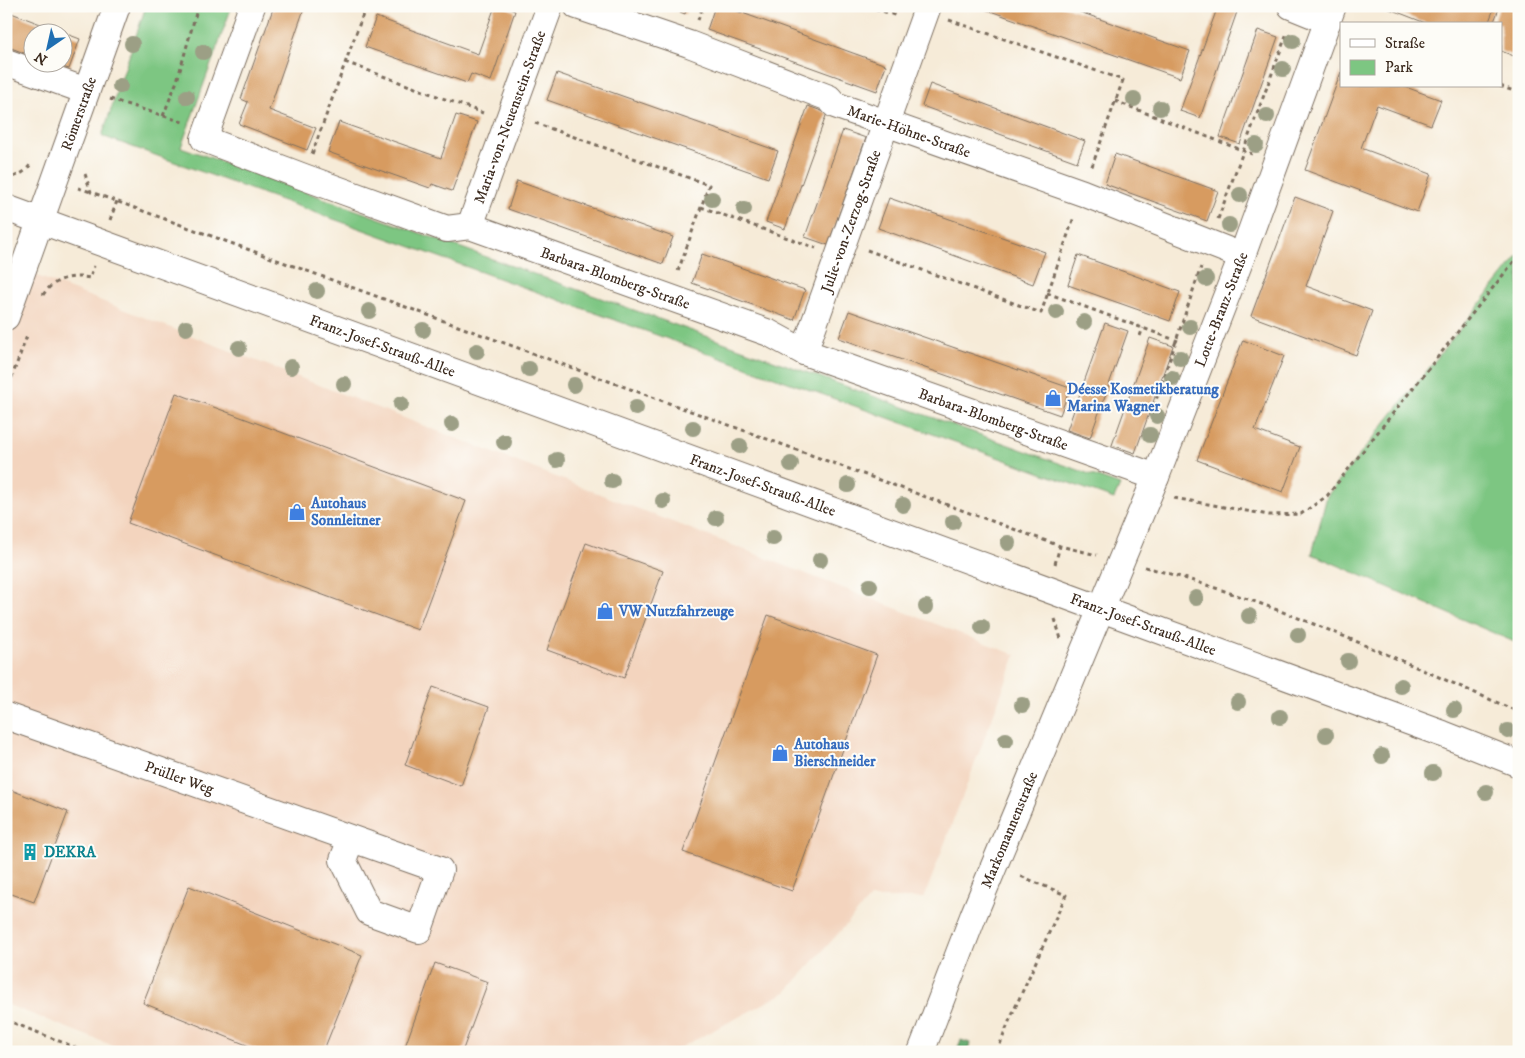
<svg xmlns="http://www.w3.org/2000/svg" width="1525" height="1058" font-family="'IM FELL DW Pica',serif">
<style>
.built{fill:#f3d4be}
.green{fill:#7dc682;stroke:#5c7850}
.forest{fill:#66ab70;stroke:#506a47}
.building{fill:#d79b61}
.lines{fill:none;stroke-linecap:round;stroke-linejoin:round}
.minor-casing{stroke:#7c6e5f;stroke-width:28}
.path{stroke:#7c6e5f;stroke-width:3;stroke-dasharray:4 4;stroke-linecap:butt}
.minor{stroke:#fff;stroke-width:26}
.tree{fill:#9c9f85}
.labels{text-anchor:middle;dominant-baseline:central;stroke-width:4;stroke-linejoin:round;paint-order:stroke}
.street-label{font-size:15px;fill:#3b2a1e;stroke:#fdfcf7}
.shop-label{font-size:15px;font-weight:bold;fill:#366cbe;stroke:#fdfcf7;text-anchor:start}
.culture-label{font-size:15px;font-weight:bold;fill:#0d838f;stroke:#fdfcf7;text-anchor:start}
</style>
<rect width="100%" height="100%" fill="#fdfcf7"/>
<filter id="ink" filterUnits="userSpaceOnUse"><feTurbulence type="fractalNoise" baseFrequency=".02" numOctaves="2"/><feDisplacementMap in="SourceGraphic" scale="10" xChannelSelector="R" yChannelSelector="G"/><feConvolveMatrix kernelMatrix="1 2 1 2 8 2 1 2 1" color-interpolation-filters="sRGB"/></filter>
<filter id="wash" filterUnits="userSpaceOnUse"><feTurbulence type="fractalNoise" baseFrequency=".0096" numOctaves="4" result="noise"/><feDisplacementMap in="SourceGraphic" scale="20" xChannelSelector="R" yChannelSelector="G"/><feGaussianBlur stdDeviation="1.12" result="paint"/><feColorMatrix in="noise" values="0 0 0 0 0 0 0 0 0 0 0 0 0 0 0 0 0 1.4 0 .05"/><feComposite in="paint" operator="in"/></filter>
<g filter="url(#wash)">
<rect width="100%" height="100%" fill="#f6ebd8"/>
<path class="built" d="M6,264l1010,391 -92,243h-54l-84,94 -114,60h-543l-123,-48z"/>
<path class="green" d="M146,6h86l-51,141 939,338 -6,14 -1012,-363z
M1519,255v389l-207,-90 15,-58z"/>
<path class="forest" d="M961,1040l9,3 -2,9h-12z"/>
<g id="blocks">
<path class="building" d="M274,6h31l-36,104 47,18 -9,22 -68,-26 9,-22 -7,-3z
M495,6h7l13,5 -24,70 -20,-7 -4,9 -102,-36 11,-30 102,37z
M665,6h22l-2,8z
M715,6h8l163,59 -9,26 -170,-61z
M976,6h87l127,45 -10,27z
M1218,6h12l8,3 -38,109 -20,-7z
M1382,6h113l-7,18h-60z
M1500,6h19v52l-18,-7v-27h-8z
M6,11l74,28 -11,30 -18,-6 11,-1v-30h-30v24l-26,-10z
M1258,30l20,7 -38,107 -20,-7z
M1341,72v14h62l38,14 -10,25 -54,-20 -16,43 70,26 -14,38 -112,-42z
M557,73l221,78 -10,27 -221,-78z
M930,84l155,57 -8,21 -155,-56z
M808,106l19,7 -42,116 -19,-7z
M456,115l21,7 -25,69 -20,-7 -2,4 -102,-36 11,-30 102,36z
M843,130l23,8 -38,107 -23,-8z
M1115,154l103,37 -11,30 -102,-37z
M517,181l156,56 -10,27 -155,-55z
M1295,197l38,14 -27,75 66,25 -16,44 -105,-39z
M889,198l156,54 -12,32 -155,-56z
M702,254l103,36 -11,30 -102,-37z
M1078,255l102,37 -10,29 -102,-36z
M849,311l221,77 -10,27 -221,-77z
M1105,323l23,8 -38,107 -23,-8z
M1150,338l23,8 -38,107 -23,-8z
M1243,340l41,16 -29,74 45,17 -17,45 -86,-32z
M176,393l290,108 -48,129 -290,-107z
M586,543l77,28 -39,107 -77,-28z
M768,615l109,40 -85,236 -109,-39z
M433,687l56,20 -28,79 -56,-21z
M6,788l62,24 -34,90 -28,-10z
M189,886l173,69 -39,97h-59l-121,-49z
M435,963l53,19 -26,70h-59z"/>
</g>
</g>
<g filter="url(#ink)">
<use href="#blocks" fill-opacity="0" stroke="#7c6e5f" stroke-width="1"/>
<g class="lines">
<g class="minor-casing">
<g id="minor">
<path id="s1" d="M252,6l-48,133 100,38 143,52 23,-3 299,107 35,19 352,125"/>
<path id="s2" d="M577,6l112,38 140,54 6,7 248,88 159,63"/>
<path d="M1291,6l37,15"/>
<path d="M6,62l80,29"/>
<path id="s3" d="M6,208l1437,526 76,30"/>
<path id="s4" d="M470,226l80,-220"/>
<path id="s5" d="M6,317l111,-311"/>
<path id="s6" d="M804,352l124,-346"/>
<path id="s7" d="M6,716l434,154 -21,60 -50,-18 -26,-52 8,-21"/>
<path id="s8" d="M921,1052l53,-138 182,-437 86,-221 91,-250"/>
</g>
</g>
<path class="path" d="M868,6l29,10
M698,20l5,-14
M949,20l174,60 -32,89
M345,62l138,51
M1500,86l19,7
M110,99l73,23
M1115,101l137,53
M163,116l14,-35 21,-75
M535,123l174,62 -32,89
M312,154l54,-148
M85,174l6,18 969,354 37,9
M6,178c12,-1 20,-6 26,-16
M78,188l13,4
M701,207l115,41
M1218,219l69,-186
M110,220l7,-19
M867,250l174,63 33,-96
M1047,293l131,48
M43,295c11,-17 29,-20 47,-17l4,-12
M1140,336l3,-8
M6,393l22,-60
M1154,406l47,-139
M1174,498l95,17 32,-1 26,-18 192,-241
M1055,564l5,-18
M1145,567c129,34 251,92 374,145
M1055,619l6,20
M6,1020l81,32
M997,1052l13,-33 56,-124 -48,-20"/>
<use href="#minor" class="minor"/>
</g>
<g class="tree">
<circle cx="1293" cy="41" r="8"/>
<circle cx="132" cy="44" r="8"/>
<circle cx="203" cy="52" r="8"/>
<circle cx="1283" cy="69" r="8"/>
<circle cx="120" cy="86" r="8"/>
<circle cx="187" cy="97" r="8"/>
<circle cx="1134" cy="99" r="8"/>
<circle cx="1160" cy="108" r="8"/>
<circle cx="1267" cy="116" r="8"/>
<circle cx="1256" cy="145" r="8"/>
<circle cx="1240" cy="195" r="8"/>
<circle cx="712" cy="199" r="8"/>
<circle cx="744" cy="209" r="8"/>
<circle cx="1229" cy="225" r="8"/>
<circle cx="1206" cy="279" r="8"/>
<circle cx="317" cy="291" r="8"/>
<circle cx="369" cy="311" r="8"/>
<circle cx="1056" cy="312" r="8"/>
<circle cx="1084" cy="322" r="8"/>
<circle cx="1190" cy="327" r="8"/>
<circle cx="186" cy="328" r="8"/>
<circle cx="423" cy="330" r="8"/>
<circle cx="239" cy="348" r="8"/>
<circle cx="477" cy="351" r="8"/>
<circle cx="1180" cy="358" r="8"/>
<circle cx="291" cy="367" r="8"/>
<circle cx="529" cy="369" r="8"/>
<circle cx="1172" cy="378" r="8"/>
<circle cx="344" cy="384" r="8"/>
<circle cx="574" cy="385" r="8"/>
<circle cx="401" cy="404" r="8"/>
<circle cx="636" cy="408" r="8"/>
<circle cx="1157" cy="416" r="8"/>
<circle cx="452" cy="424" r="8"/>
<circle cx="693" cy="428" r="8"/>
<circle cx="1150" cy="435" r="8"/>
<circle cx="504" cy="442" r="8"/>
<circle cx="740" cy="446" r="8"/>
<circle cx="557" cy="460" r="8"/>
<circle cx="791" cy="464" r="8"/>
<circle cx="612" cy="481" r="8"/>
<circle cx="848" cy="485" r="8"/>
<circle cx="663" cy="501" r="8"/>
<circle cx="903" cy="505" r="8"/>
<circle cx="716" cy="518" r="8"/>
<circle cx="953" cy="522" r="8"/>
<circle cx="773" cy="538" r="8"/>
<circle cx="1008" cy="543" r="8"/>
<circle cx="820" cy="560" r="8"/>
<circle cx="870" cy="586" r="8"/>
<circle cx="1196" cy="598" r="8"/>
<circle cx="926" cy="607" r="8"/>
<circle cx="1249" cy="616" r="8"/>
<circle cx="982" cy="627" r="8"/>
<circle cx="1298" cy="635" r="8"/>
<circle cx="1348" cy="661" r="8"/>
<circle cx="1401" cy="686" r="8"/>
<circle cx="1238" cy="702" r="8"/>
<circle cx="1022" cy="705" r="8"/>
<circle cx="1454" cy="710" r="8"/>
<circle cx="1280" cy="717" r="8"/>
<circle cx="1508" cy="731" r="8"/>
<circle cx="1326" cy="735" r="8"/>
<circle cx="1006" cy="740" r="8"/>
<circle cx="1382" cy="756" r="8"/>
<circle cx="1433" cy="773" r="8"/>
<circle cx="1486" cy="792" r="8"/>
</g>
</g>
<defs>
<g id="shop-bare" transform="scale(1.35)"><path d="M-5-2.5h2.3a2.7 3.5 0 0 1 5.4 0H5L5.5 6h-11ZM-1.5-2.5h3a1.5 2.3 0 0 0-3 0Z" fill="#3f7fe0" stroke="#fdfcf7" stroke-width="2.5" paint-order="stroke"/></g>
<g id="building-bare" transform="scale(1.35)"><path d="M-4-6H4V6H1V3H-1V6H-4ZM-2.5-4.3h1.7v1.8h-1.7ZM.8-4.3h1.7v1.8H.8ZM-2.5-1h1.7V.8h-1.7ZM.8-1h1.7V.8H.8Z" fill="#0f9aa8" stroke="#fdfcf7" stroke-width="2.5" paint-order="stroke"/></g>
</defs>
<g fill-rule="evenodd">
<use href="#shop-bare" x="1053" y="398"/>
<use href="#shop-bare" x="297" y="512"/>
<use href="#shop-bare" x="605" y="611"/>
<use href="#shop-bare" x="780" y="753"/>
<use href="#building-bare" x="30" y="852"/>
</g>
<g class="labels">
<g class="street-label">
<text stroke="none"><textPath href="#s5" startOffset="216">Römerstraße</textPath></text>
<text stroke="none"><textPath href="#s4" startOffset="116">Maria-von-Neuenstein-Straße</textPath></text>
<text stroke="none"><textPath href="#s2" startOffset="356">Marie-Höhne-Straße</textPath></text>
<text stroke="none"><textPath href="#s6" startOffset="139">Julie-von-Zerzog-Straße</textPath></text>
<text stroke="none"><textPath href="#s1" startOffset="578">Barbara-Blomberg-Straße</textPath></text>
<text stroke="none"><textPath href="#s8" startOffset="801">Lotte-Branz-Straße</textPath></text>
<text stroke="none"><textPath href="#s3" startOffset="401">Franz-Josef-Strauß-Allee</textPath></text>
<text stroke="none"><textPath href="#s1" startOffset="982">Barbara-Blomberg-Straße</textPath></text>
<text stroke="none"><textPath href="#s3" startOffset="806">Franz-Josef-Strauß-Allee</textPath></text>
<text stroke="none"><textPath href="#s3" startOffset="1211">Franz-Josef-Strauß-Allee</textPath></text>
<text stroke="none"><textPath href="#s7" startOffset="184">Prüller Weg</textPath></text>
<text stroke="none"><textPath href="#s8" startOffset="239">Markomannenstraße</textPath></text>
</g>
<g class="shop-label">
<text x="1067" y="389">Déesse Kosmetikberatung<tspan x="1067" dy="17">Marina Wagner</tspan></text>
<text x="311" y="503">Autohaus<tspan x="311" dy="17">Sonnleitner</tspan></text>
<text x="619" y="611">VW Nutzfahrzeuge</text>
<text x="794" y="744">Autohaus<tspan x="794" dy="17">Bierschneider</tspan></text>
</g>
<g class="culture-label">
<text x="44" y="852">DEKRA</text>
</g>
</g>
<rect width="1525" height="1058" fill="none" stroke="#fdfcf7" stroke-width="25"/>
<rect x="1340" y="22" width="162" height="65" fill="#fdfcf7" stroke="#afa8a0"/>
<rect x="1350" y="39" width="25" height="8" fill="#ffffff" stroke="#afa8a0"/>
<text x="1385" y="48" font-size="15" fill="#3b2a1e">Straße</text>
<rect x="1350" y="60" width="25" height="15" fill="#7dc682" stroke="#afa8a0"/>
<text x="1385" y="72" font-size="15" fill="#3b2a1e">Park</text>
<g transform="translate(48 48) rotate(214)"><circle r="24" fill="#fdfcf7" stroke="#afa8a0"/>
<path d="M0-4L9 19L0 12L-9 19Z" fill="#1f6fb2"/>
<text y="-8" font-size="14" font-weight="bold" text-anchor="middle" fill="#3b2a1e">N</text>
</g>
</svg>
